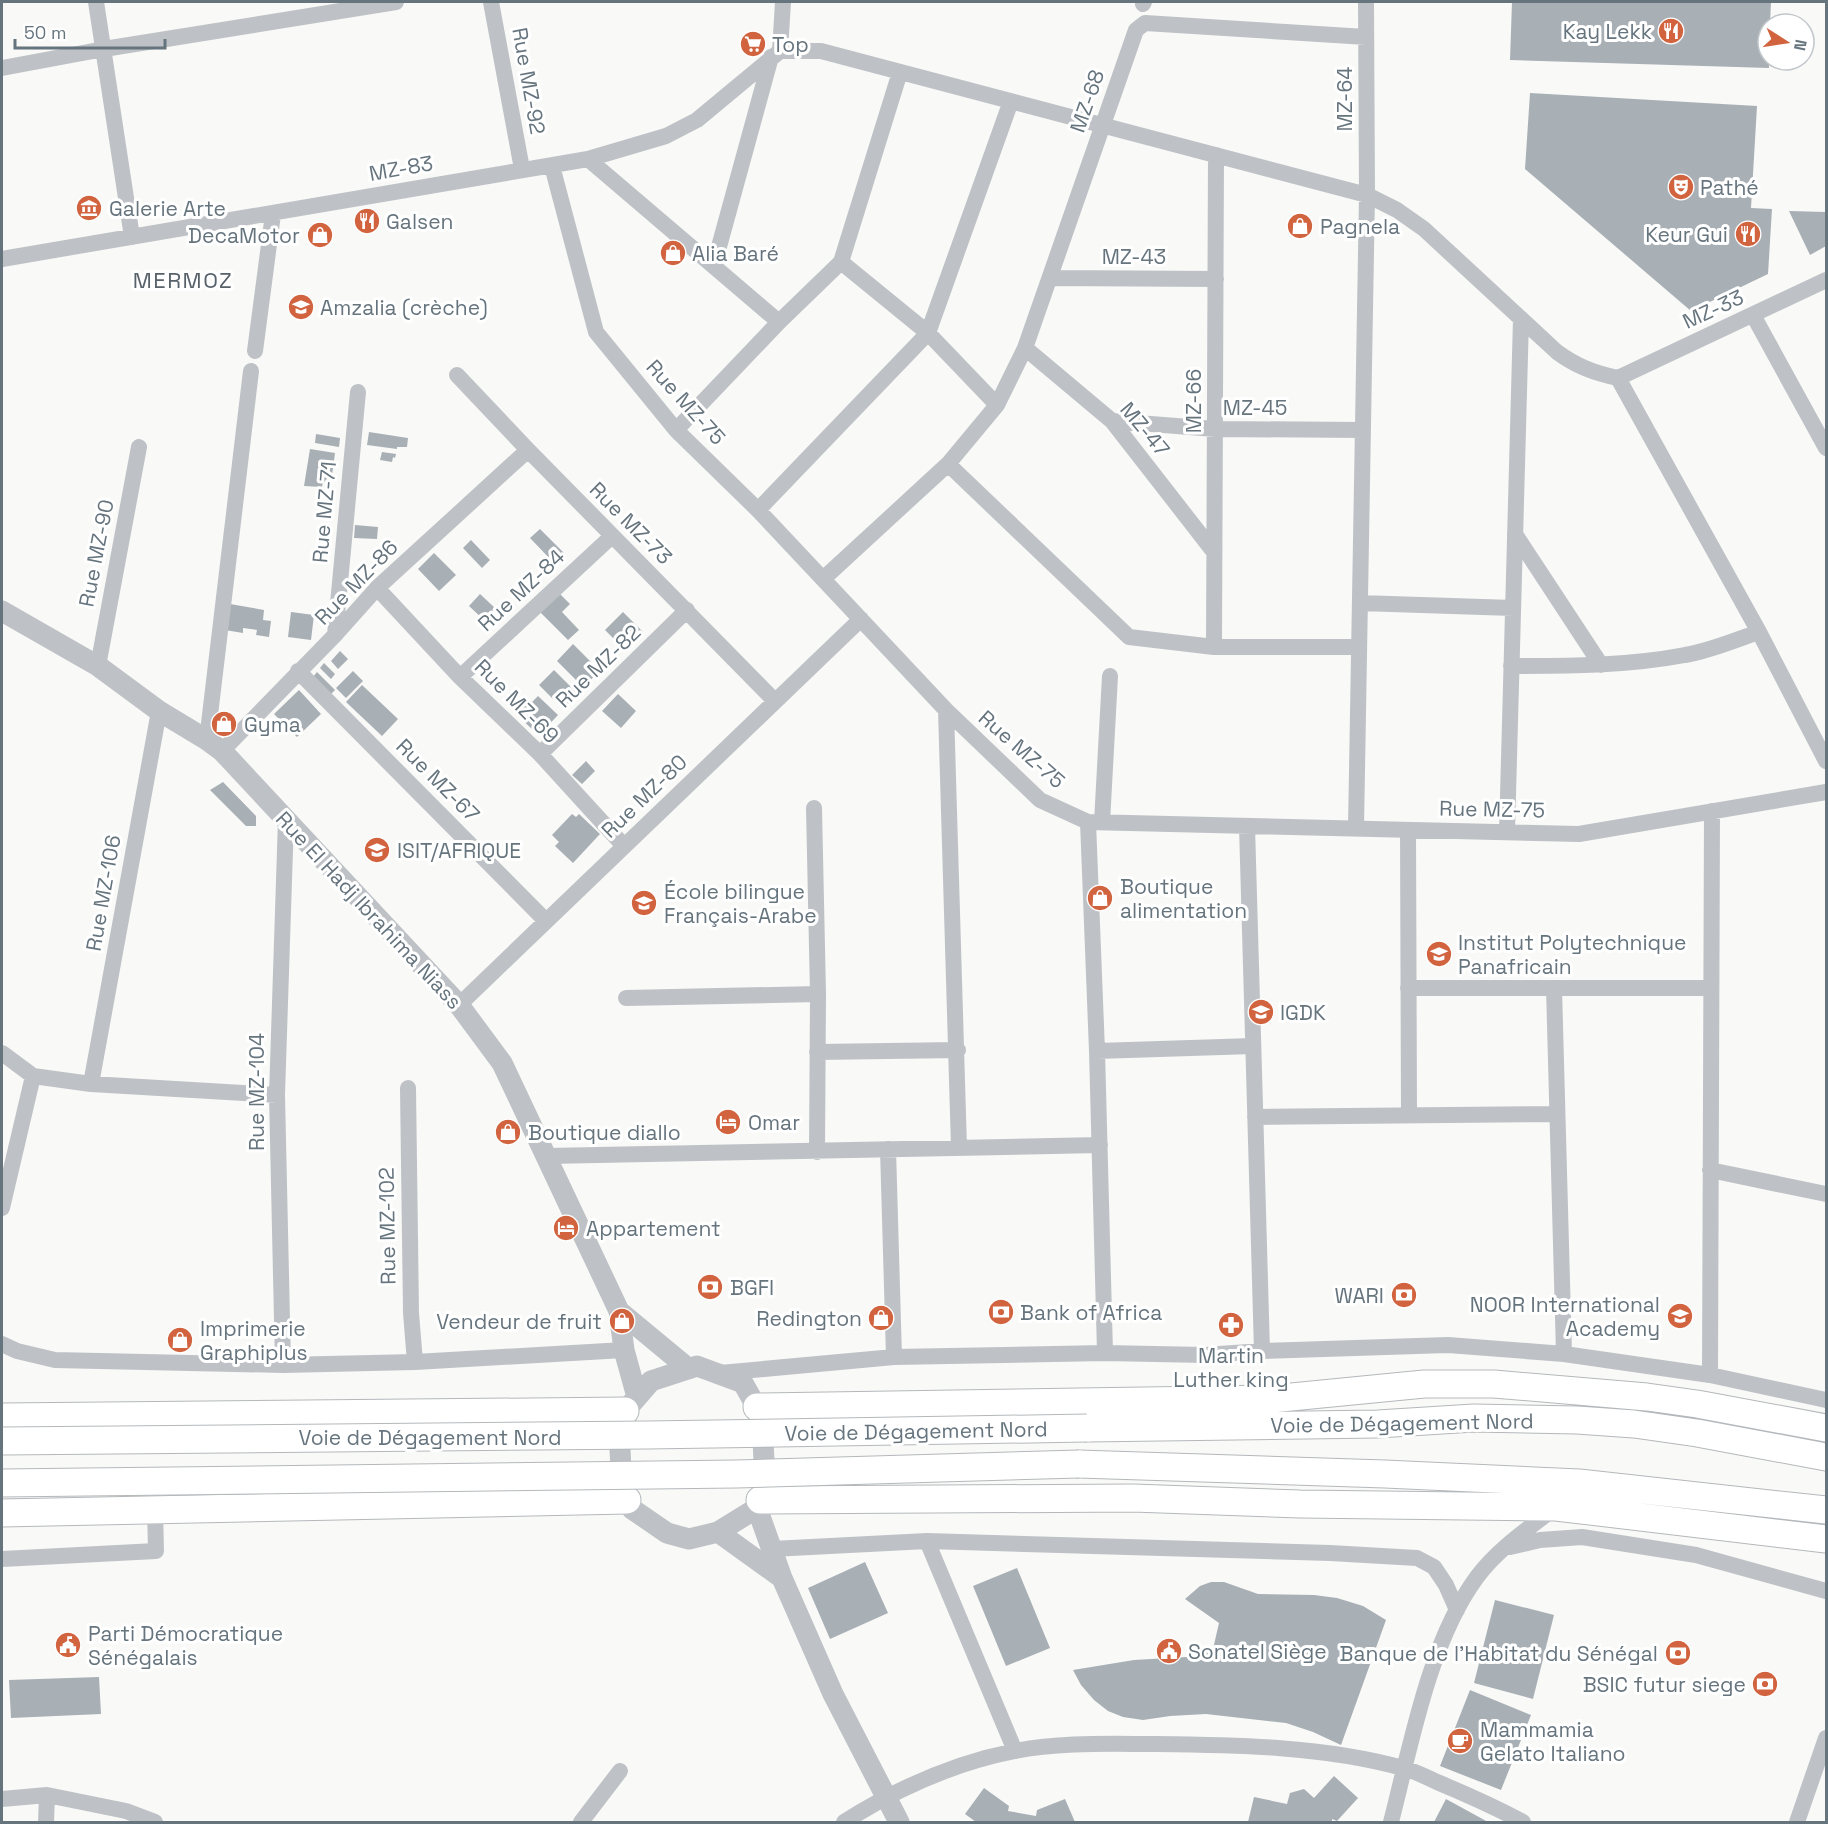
<svg xmlns="http://www.w3.org/2000/svg" width="1828" height="1824" font-family="'Space Grotesk',sans-serif">
<style>
.building{fill:#a8afb5}
.lines{fill:none;stroke-linecap:round;stroke-linejoin:round}
.trunk-casing{stroke:#b4b8bb;stroke-width:29}
.minor{stroke:#bec2c6;stroke-width:16}
.tertiary{stroke:#bec2c6;stroke-width:21}
.trunk{stroke:#fff;stroke-width:27}
.trunk-bridge-casing{stroke:#b4b8bb;stroke-width:29;stroke-linecap:butt}
.trunk-bridge{stroke:#fff;stroke-width:27}
.labels{text-anchor:middle;dominant-baseline:central;stroke-width:6;stroke-linejoin:round;paint-order:stroke}
.poi-label{font-size:21px;fill:#66747e;stroke:#fff;text-anchor:start}
.street-label{font-size:21px;fill:#66747e;stroke:#fff}
.neighbourhood-label{font-size:22px;letter-spacing:1.5px;fill:#58626a;stroke:#fff}
</style>
<rect width="100%" height="100%" fill="#f9f9f7"/>
<path class="building" d="M1512,2h259l-1,22h-2l1,44 -259,-8z
M1530,93l227,13 -6,102 21,1 -4,65 -77,37 -166,-142z
M1789,211l37,1v34l-16,9z
M369,432l39,6 -1,9h-10v2l-30,-4z
M316,434l24,4 -1,9 -24,-4z
M310,449l25,4 -4,30 -8,-2 -1,6 -18,-1z
M382,452l14,2 -1,4 -2,-1 -1,5 -12,-2z
M355,525l23,2 -1,12 -23,-1z
M540,529l25,25 -10,10 -25,-26z
M471,540l19,20 -8,8 -19,-20z
M434,553l22,22 -17,16 -21,-22z
M559,593l11,11 -8,8 17,18 -11,10 -28,-28z
M480,594l15,14 -11,12 -15,-14z
M230,604l34,6 -1,10 8,1 -2,16 -13,-2 1,-5 -14,-2v5l-18,-3z
M291,612l23,3 -3,25 -23,-3z
M623,612l20,20 -18,18 -20,-20z
M573,644l27,27 -17,16 -26,-26z
M340,651l8,8 -10,10 -7,-8z
M324,663l11,11 -4,5 -11,-11z
M554,670l24,24 -15,15 -24,-24z
M353,671l10,10 -17,17 -10,-10z
M317,672l18,18 -5,5 -17,-18z
M362,685l36,34 -16,17 -36,-34z
M299,690l22,24 -24,23 -23,-23z
M618,694l18,17 -15,17 -19,-17z
M538,696l20,19 -16,17 -2,-2 -4,3 -23,-22 8,-8 3,3 6,-6 2,2z
M586,761l9,10 -13,13 -10,-9z
M223,782l33,34v10h-10l-36,-36z
M572,814l4,3 3,-3 21,20 -27,29 -18,-17 4,-4 -7,-7z
M865,1562l23,51 -58,26 -22,-51z
M1017,1568l33,80 -44,18 -33,-80z
M1211,1582h13l34,12 56,1 23,3 26,8 23,14 -45,125 -28,-13 -27,-9 -80,-9 -36,2 -27,4 -20,-3 -15,-6 -14,-11 -13,-15 -8,-15 61,-10 70,-4 2,-8 7,1 6,-26 -34,-24 15,-13z
M1495,1600l59,15 -21,84 -59,-16z
M99,1677l2,37 -90,4 -2,-38z
M1470,1690l61,25 -30,75 -61,-24z
M1334,1776l24,22 -21,23 -5,-2v3h-84l6,-25 33,7 3,-11 14,-4 10,9z
M984,1788l25,18 -1,5 28,5 1,-6 28,-11 10,23h-99l-11,-8z
M1446,1799l42,23h-54z"/>
<g class="lines">
<g class="trunk-casing">
<path id="trunk" d="M757,1407l513,-8 154,-15h70l153,13 50,7 129,24
M2,1417l623,-6
M1087,1428l291,-4 96,-6 103,2 57,4 63,9 129,24
M1079,1464l306,10 194,9 247,27
M760,1500l373,-2 167,6 256,3 270,32
M2,1513l625,-13"/>
</g>
<path class="minor" d="M96,2l36,235
M491,2l31,167
M1143,4l1,-2
M780,51h41l546,144 30,15 27,19 133,123c19,14 37,21 61,26l141,254 67,129
M780,51l3,-49
M2,68l102,-19 292,-47
M588,159l191,163
M552,166l44,166 80,98 82,80 188,200 94,90 48,22 491,12 247,-42
M2,259l586,-100 78,-23 31,-16 83,-69
M841,262l87,71 69,72
M714,265l57,-208
M1051,278l165,1
M1753,315l73,133
M1025,348l87,73 102,131
M255,351l18,-137
M457,375l71,75 247,251
M1618,378l208,-98
M1112,421l103,8 148,1
M676,430l103,-108 62,-60 59,-190
M948,464l181,173 85,10h145
M758,510l170,-177 83,-232
M1515,534l86,131
M823,579l125,-115 49,-59 28,-57 111,-318 9,-7 221,14
M377,588l83,89 80,77 84,92
M1360,603l153,5
M335,635l23,-243
M1214,647l2,-492
M98,666l41,-219
M1511,666c58,0 116,0 174,-11 25,-4 50,-15 74,-23
M298,671l248,250
M460,677l152,-141
M946,710l13,438
M207,740l44,-369
M222,751l113,-116 42,-47 151,-138
M540,754l147,-144
M814,808l4,186 -1,158
M1088,822l9,229 8,302
M1102,822l8,-146
M1247,826l15,525
M1356,828l11,-633 -1,-193
M1408,830l1,285
M1507,832l14,-513
M1408,988h302
M1554,988l10,366
M626,998l192,-4
M459,1005l402,-386
M1097,1051l156,-5
M817,1052l141,-2
M2,1053l31,23 58,8 186,11
M91,1084l68,-373
M408,1088l3,225 4,49
M1255,1117l302,-3
M888,1149l6,208
M547,1156l553,-11
M1710,1170l116,24
M2,1208l31,-132
M2,1344l15,7 38,9 228,5 132,-3 209,-12
M283,1365l-6,-270 9,-276
M720,1373l174,-16 211,-4 100,2 57,-4 186,-6 116,9 146,21 116,25
M1710,1375l2,-564
M927,1541l88,210
M1510,1547l30,-7 42,-3 114,18 130,36
M772,1549l155,-8 403,12 87,5 17,9 12,18 11,25
M2,1559l154,-8 -1,-42
M2,1799l45,-4 79,16 29,11
M46,1822l1,-27
M581,1822l39,-51
M844,1822c52,-33 110,-59 171,-71 45,-9 94,-7 140,-7 82,1 169,2 248,24 12,3 23,9 34,14 29,12 58,25 86,40
M1391,1822c20,-77 38,-180 86,-245 21,-28 52,-49 79,-70
M1797,1822l29,-84"/>
<path class="tertiary" d="M2,611l96,55 61,45 48,29 15,11 237,254 43,58 117,248 5,39 13,47
M619,1311l70,58
M697,1366l46,17 19,34 3,67 -8,24 -39,24 -29,7 -22,-6 -35,-24 -10,-20 -3,-59 6,-19 26,-30z
M757,1508l25,70 51,116 66,128
M718,1532l64,46"/>
<use href="#trunk" class="trunk"/>
<g class="trunk-bridge-casing">
<path id="trunk-bridge" d="M2,1441l645,-6 440,-7
M2,1483l734,-9 343,-10"/>
</g>
<use href="#trunk-bridge" class="trunk-bridge"/>
</g>
<defs>
<g id="restaurant-disc" transform="scale(1.35)"><circle r="9.5" fill="#d1633e" stroke="#fff"/><path d="M-5-6h1v4h1v-4h1v4h1v-4h1v5L-1.5 .5V6h-2V.5L-5-1ZM5-6V6H3V1.5H1.5Q1.5-4 5-6Z" fill="#fff"/></g>
<g id="supermarket-disc" transform="scale(1.35)"><circle r="9.5" fill="#d1633e" stroke="#fff"/><path d="M-6-5.5h2.5l.6 2H6L4.5 2H-2.5L-4.4-4H-6ZM-1.5 3.2a1.3 1.3 0 1 0 .1 0ZM3 3.2a1.3 1.3 0 1 0 .1 0Z" fill="#fff"/></g>
<g id="theatre-disc" transform="scale(1.35)"><circle r="9.5" fill="#d1633e" stroke="#fff"/><path d="M-5-5.5Q0-4 5-5.5V0Q5 5 0 6Q-5 5-5 0ZM-3.3-2.5H-1v1.5H-3.3ZM1-2.5H3.3v1.5H1ZM-2.8 1Q0 5.5 2.8 1Z" fill="#fff"/></g>
<g id="museum-disc" transform="scale(1.35)"><circle r="9.5" fill="#d1633e" stroke="#fff"/><path d="M0-6L6-3V-2H-6V-3ZM-5-1h2V3h-2ZM-1-1h2V3h-2ZM3-1h2V3H3ZM-6 4H6V6H-6Z" fill="#fff"/></g>
<g id="shop-disc" transform="scale(1.35)"><circle r="9.5" fill="#d1633e" stroke="#fff"/><path d="M-5-2.5h2.3a2.7 3.5 0 0 1 5.4 0H5L5.5 6h-11ZM-1.5-2.5h3a1.5 2.3 0 0 0-3 0Z" fill="#fff"/></g>
<g id="school-disc" transform="scale(1.35)"><circle r="9.5" fill="#d1633e" stroke="#fff"/><path d="M0-5L7-2L0 1L-7-2ZM-4 1L0 2.5L4 1V4Q0 6-4 4Z" fill="#fff"/></g>
<g id="university-disc" transform="scale(1.35)"><circle r="9.5" fill="#d1633e" stroke="#fff"/><path d="M0-5L7-2L0 1L-7-2ZM-4 1L0 2.5L4 1V4Q0 6-4 4Z" fill="#fff"/></g>
<g id="hotel-disc" transform="scale(1.35)"><circle r="9.5" fill="#d1633e" stroke="#fff"/><path d="M-6-4.5h1.5V1H6V5H4.5V3h-9V5H-6ZM-4 0a1.8 1.8 0 1 1 3.6 0ZM.5 0V-2.5h3Q6-2.5 6 0Z" fill="#fff"/></g>
<g id="bank-disc" transform="scale(1.35)"><circle r="9.5" fill="#d1633e" stroke="#fff"/><path d="M-6-4H6V4H-6ZM0-2.3a2.3 2.3 0 1 0 0 4.6a2.3 2.3 0 1 0 0-4.6Z" fill="#fff"/></g>
<g id="pharmacy-disc" transform="scale(1.35)"><circle r="9.5" fill="#d1633e" stroke="#fff"/><path d="M-2-6h4v4h4v4h-4v4h-4v-4h-4v-4h4Z" fill="#fff"/></g>
<g id="civic-disc" transform="scale(1.35)"><circle r="9.5" fill="#d1633e" stroke="#fff"/><path d="M-.6-6.5H3V-4.5H.6V-3L4-1V1h2V6H-6V1h2V-1L-.6-3ZM-1.2 2.5V6h2.4V2.5Z" fill="#fff"/></g>
<g id="cafe-disc" transform="scale(1.35)"><circle r="9.5" fill="#d1633e" stroke="#fff"/><path d="M-5.5-4.5H6V0H3Q3 3.5 0 3.5H-2.5Q-5.5 3.5-5.5 0ZM3-3.2v2h1.7v-2ZM-6 4.5H4V6H-6Z" fill="#fff"/></g>
</defs>
<g fill-rule="evenodd">
<use href="#restaurant-disc" x="1671" y="31"/>
<use href="#supermarket-disc" x="753" y="44"/>
<use href="#theatre-disc" x="1681" y="187"/>
<use href="#museum-disc" x="89" y="208"/>
<use href="#restaurant-disc" x="367" y="221"/>
<use href="#shop-disc" x="1300" y="226"/>
<use href="#restaurant-disc" x="1748" y="234"/>
<use href="#shop-disc" x="320" y="235"/>
<use href="#shop-disc" x="673" y="253"/>
<use href="#school-disc" x="301" y="307"/>
<use href="#shop-disc" x="224" y="724"/>
<use href="#school-disc" x="377" y="850"/>
<use href="#shop-disc" x="1100" y="898"/>
<use href="#school-disc" x="644" y="903"/>
<use href="#university-disc" x="1439" y="954"/>
<use href="#university-disc" x="1261" y="1012"/>
<use href="#hotel-disc" x="728" y="1122"/>
<use href="#shop-disc" x="508" y="1132"/>
<use href="#hotel-disc" x="566" y="1228"/>
<use href="#bank-disc" x="710" y="1287"/>
<use href="#bank-disc" x="1404" y="1295"/>
<use href="#bank-disc" x="1001" y="1312"/>
<use href="#school-disc" x="1680" y="1316"/>
<use href="#shop-disc" x="881" y="1318"/>
<use href="#shop-disc" x="622" y="1321"/>
<use href="#pharmacy-disc" x="1231" y="1325"/>
<use href="#shop-disc" x="180" y="1340"/>
<use href="#civic-disc" x="68" y="1645"/>
<use href="#civic-disc" x="1169" y="1651"/>
<use href="#bank-disc" x="1678" y="1653"/>
<use href="#bank-disc" x="1765" y="1684"/>
<use href="#cafe-disc" x="1460" y="1741"/>
</g>
<g class="labels">
<g class="poi-label">
<text x="1652" y="31" text-anchor="end">Kay Lekk</text>
<text x="772" y="44">Top</text>
<text x="1700" y="187">Pathé</text>
<text x="109" y="208">Galerie Arte</text>
<text x="386" y="221">Galsen</text>
<text x="1320" y="226">Pagnela</text>
<text x="1728" y="234" text-anchor="end">Keur Gui</text>
<text x="300" y="235" text-anchor="end">DecaMotor</text>
<text x="692" y="253">Alia Baré</text>
<text x="320" y="307">Amzalia (crèche)</text>
<text x="244" y="724">Gyma</text>
<text x="397" y="850">ISIT/AFRIQUE</text>
<text x="1120" y="886">Boutique<tspan x="1120" dy="24">alimentation</tspan></text>
<text x="664" y="891">École bilingue<tspan x="664" dy="24">Français-Arabe</tspan></text>
<text x="1458" y="942">Institut Polytechnique<tspan x="1458" dy="24">Panafricain</tspan></text>
<text x="1280" y="1012">IGDK</text>
<text x="748" y="1122">Omar</text>
<text x="528" y="1132">Boutique diallo</text>
<text x="586" y="1228">Appartement</text>
<text x="730" y="1287">BGFI</text>
<text x="1384" y="1295" text-anchor="end">WARI</text>
<text x="1660" y="1304" text-anchor="end">NOOR International<tspan x="1660" dy="24">Academy</tspan></text>
<text x="1020" y="1312">Bank of Africa</text>
<text x="862" y="1318" text-anchor="end">Redington</text>
<text x="602" y="1321" text-anchor="end">Vendeur de fruit</text>
<text x="200" y="1328">Imprimerie<tspan x="200" dy="24">Graphiplus</tspan></text>
<text x="1231" y="1355" text-anchor="middle">Martin<tspan x="1231" dy="24">Luther king</tspan></text>
<text x="88" y="1633">Parti Démocratique<tspan x="88" dy="24">Sénégalais</tspan></text>
<text x="1188" y="1651">Sonatel Siège</text>
<text x="1658" y="1653" text-anchor="end">Banque de l’Habitat du Sénégal</text>
<text x="1746" y="1684" text-anchor="end">BSIC futur siege</text>
<text x="1480" y="1729">Mammamia<tspan x="1480" dy="24">Gelato Italiano</tspan></text>
</g>
<g class="street-label">
<text transform="translate(529 81) rotate(80)">Rue MZ-92</text>
<text transform="translate(1344 99) rotate(-90)">MZ-64</text>
<text transform="translate(1087 101) rotate(-71)">MZ-68</text>
<text transform="translate(401 168) rotate(-10)">MZ-83</text>
<text x="1134" y="256">MZ-43</text>
<text transform="translate(1713 309) rotate(-25)">MZ-33</text>
<text transform="translate(1193 401) rotate(-90)">MZ-66</text>
<text transform="translate(686 402) rotate(48)">Rue MZ-75</text>
<text x="1255" y="407">MZ-45</text>
<text transform="translate(1145 429) rotate(50)">MZ-47</text>
<text transform="translate(324 512) rotate(-85)">Rue MZ-71</text>
<text transform="translate(631 523) rotate(45)">Rue MZ-73</text>
<text transform="translate(96 553) rotate(-79)">Rue MZ-90</text>
<text transform="translate(356 582) rotate(-46)">Rue MZ-86</text>
<text transform="translate(521 590) rotate(-43)">Rue MZ-84</text>
<text transform="translate(598 666) rotate(-44)">Rue MZ-82</text>
<text transform="translate(517 701) rotate(45)">Rue MZ-69</text>
<text transform="translate(1022 749) rotate(41)">Rue MZ-75</text>
<text transform="translate(438 780) rotate(45)">Rue MZ-67</text>
<text transform="translate(644 796) rotate(-44)">Rue MZ-80</text>
<text transform="translate(1492 809) rotate(1)">Rue MZ-75</text>
<text transform="translate(103 893) rotate(-80)">Rue MZ-106</text>
<text transform="translate(369 910) rotate(47)">Rue El Hadj Ibrahima Niass</text>
<text transform="translate(256 1092) rotate(-90)">Rue MZ-104</text>
<text transform="translate(387 1226) rotate(-91)">Rue MZ-102</text>
<text transform="translate(1402 1423) rotate(-1)">Voie de Dégagement Nord</text>
<text transform="translate(916 1431) rotate(-1)">Voie de Dégagement Nord</text>
<text x="430" y="1437">Voie de Dégagement Nord</text>
</g>
<g class="neighbourhood-label">
<text x="183" y="280">MERMOZ</text>
</g>
</g>
<rect width="1828" height="1824" fill="none" stroke="#66747e" stroke-width="6"/>
<g transform="translate(1786 42) rotate(102)"><circle r="28" fill="#ffffff" stroke="#c2c7cb" stroke-width="1.5"/>
<path d="M0-4.5L10 22L0 15L-10 22Z" fill="#d1633e"/>
<text y="-9" font-size="16" font-weight="bold" text-anchor="middle" fill="#66747e">N</text>
</g>
<path d="M15 39v9h150v-9" fill="none" stroke="#66747e" stroke-width="3"/>
<text x="24" y="39" font-size="18" fill="#66747e" stroke="#ffffff" stroke-width="4.5" paint-order="stroke">50 m</text>
</svg>
